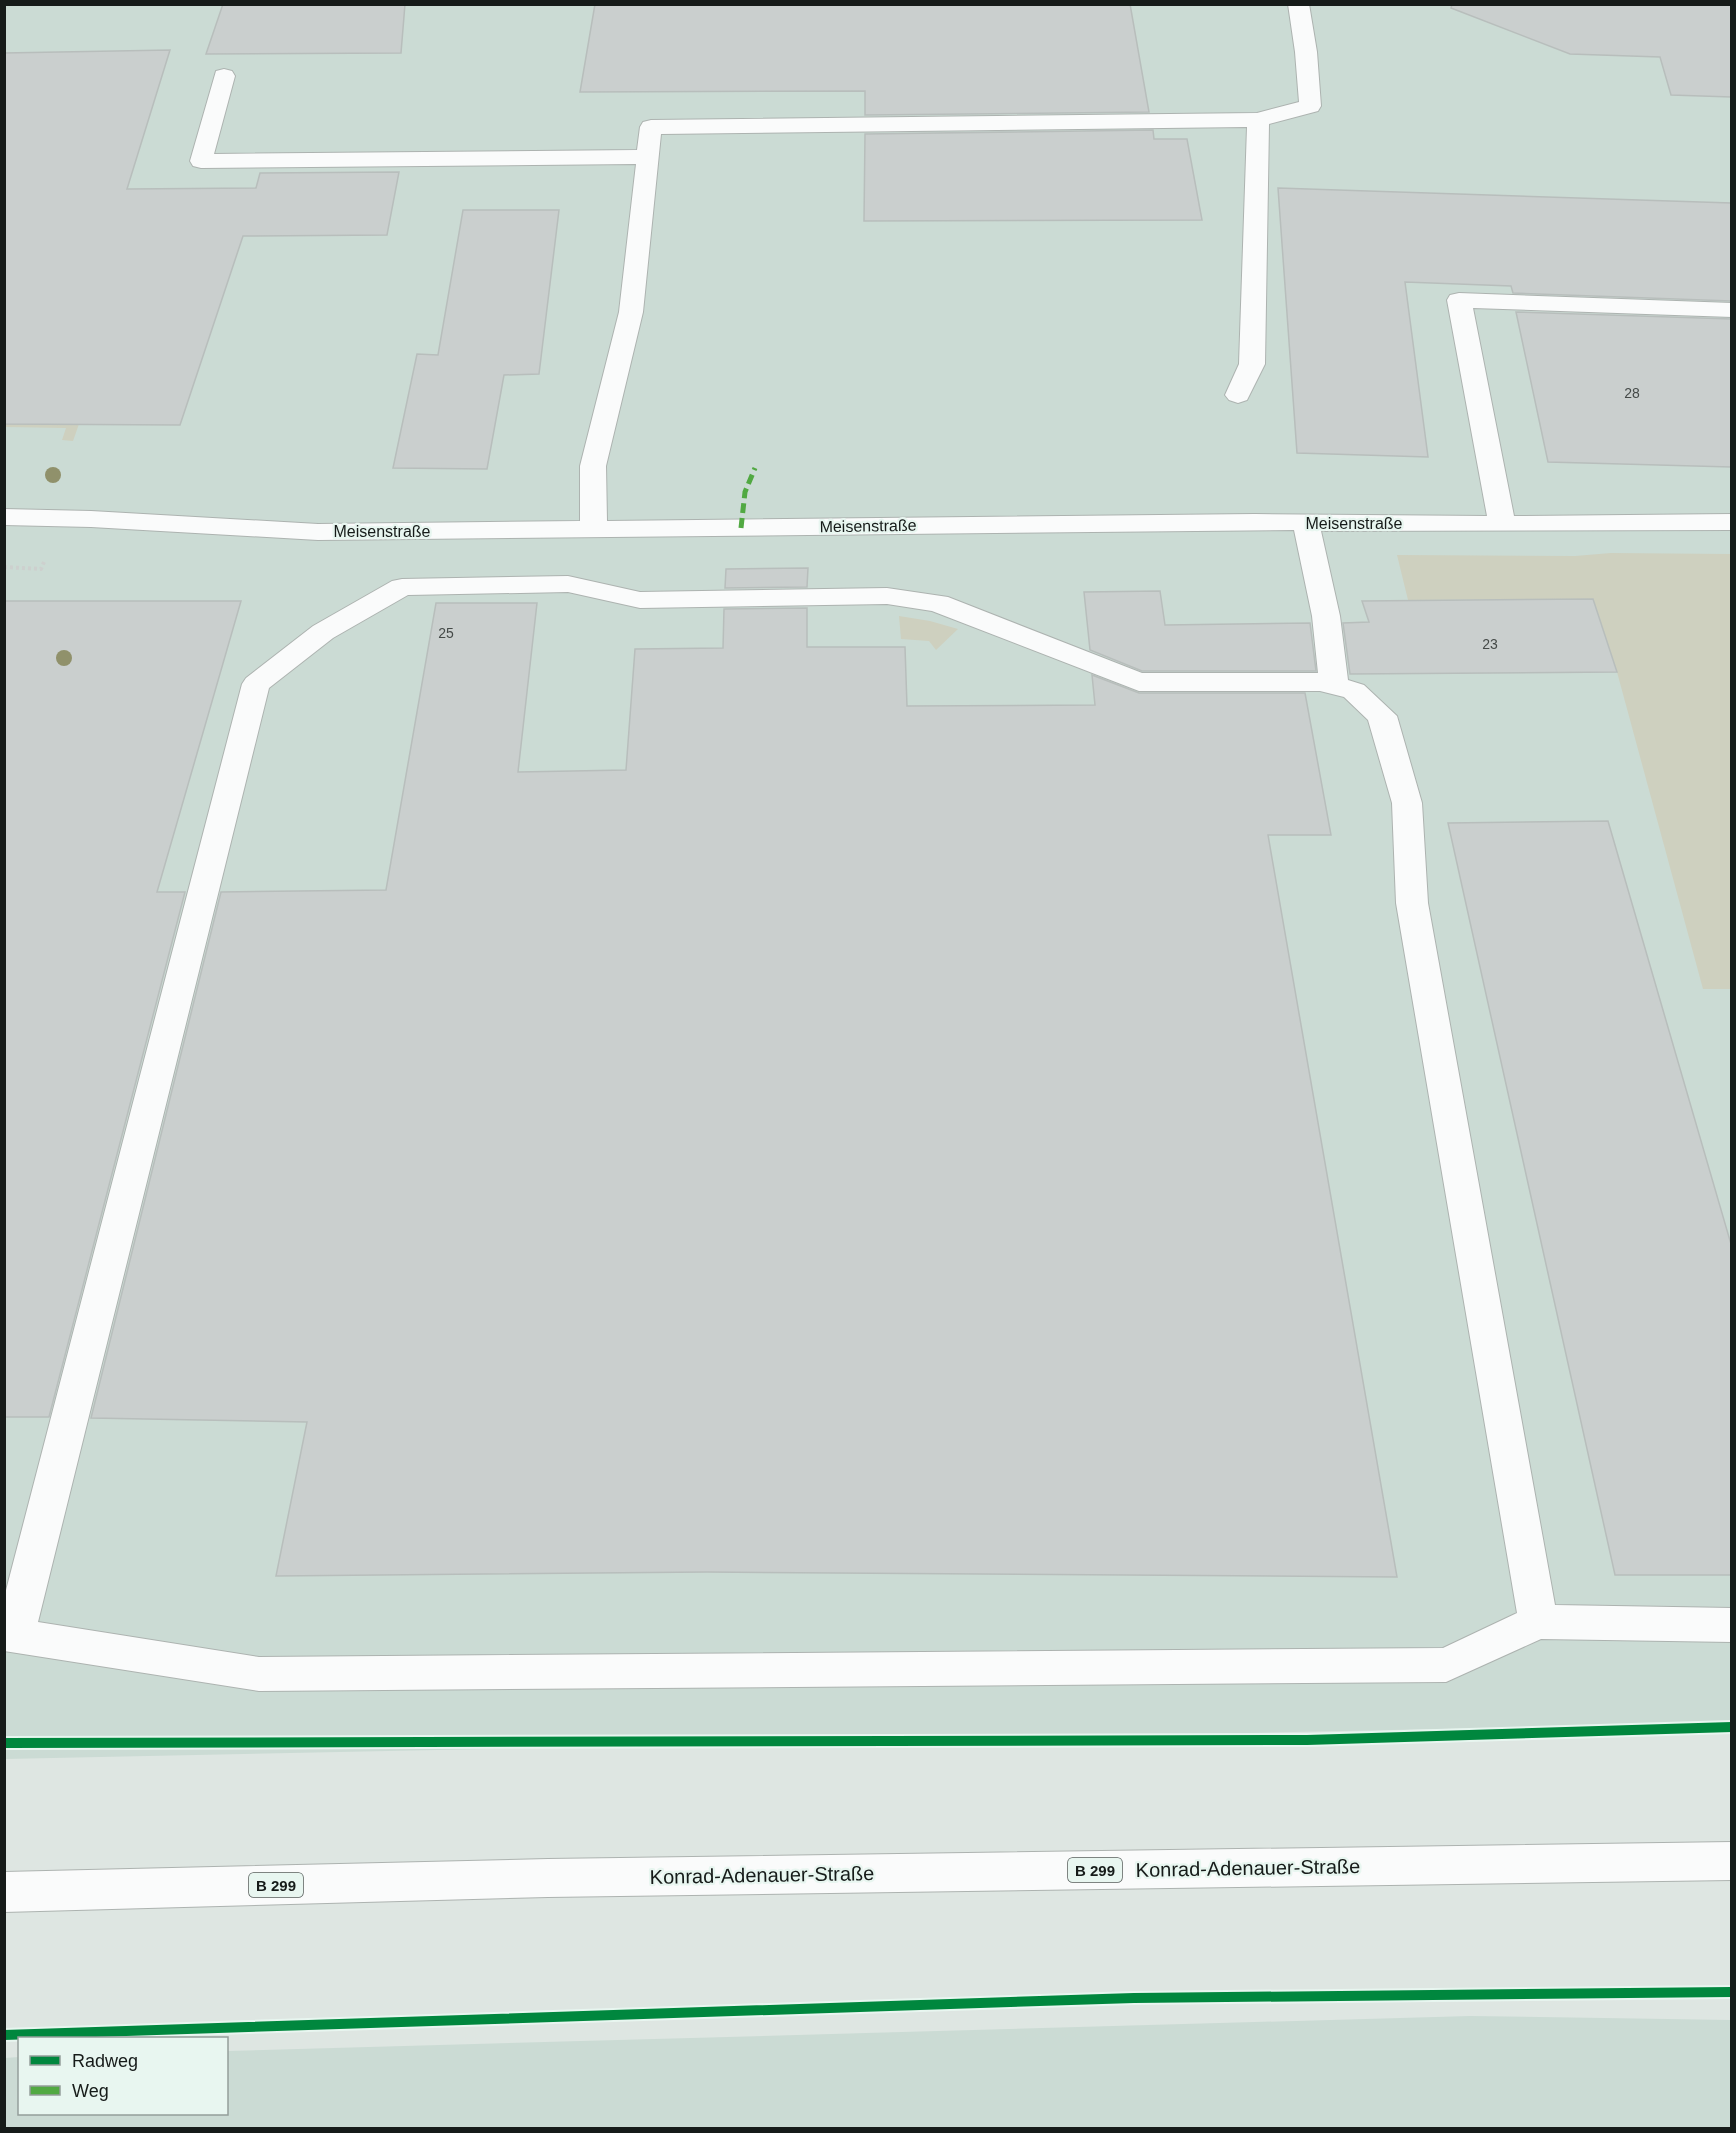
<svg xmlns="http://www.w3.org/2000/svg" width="1736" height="2133" font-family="Arial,sans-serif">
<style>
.built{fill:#cbdbd4}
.green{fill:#ced0bf}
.building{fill:#cacfce;stroke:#b8bebc;stroke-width:1.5}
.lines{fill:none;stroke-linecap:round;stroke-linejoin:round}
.minor-casing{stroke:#adb3b0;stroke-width:2}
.major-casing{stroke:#adb3b0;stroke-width:2}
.path{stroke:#cdd0ce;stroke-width:4;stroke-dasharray:3 3;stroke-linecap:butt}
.minor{fill:#fafbfb;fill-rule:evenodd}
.major{fill:#fafbfb;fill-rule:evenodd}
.quiet{stroke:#51a942;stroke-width:5;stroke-dasharray:10 5;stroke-linecap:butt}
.cycleway-casing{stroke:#e8f6f0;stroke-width:14}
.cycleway{stroke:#00873e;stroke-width:10}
.tree{fill:#90916b}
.labels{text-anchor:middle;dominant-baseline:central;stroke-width:4.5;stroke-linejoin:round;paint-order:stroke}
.number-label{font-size:14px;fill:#454a48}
.shield{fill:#e8f6f0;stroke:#555d5a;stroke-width:1.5}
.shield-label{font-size:15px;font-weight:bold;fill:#161b19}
.street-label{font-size:16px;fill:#161b19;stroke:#e8f6f0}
.near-street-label{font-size:20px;fill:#161b19;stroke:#e8f6f0}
</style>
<rect width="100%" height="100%" fill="#dee6e2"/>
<path class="built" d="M4,5h1727v1718l-1726,36z
M1470,2016l261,4v108h-1726v-70l14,-1 1,57h206l1,-63z"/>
<path class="green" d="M5,424h74l-6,17 -11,-1 4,-12 -61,-1z
M1611,553l120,1v435h-28l-86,-317 -24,-73 -185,1 -11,-45 178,1z
M899,616l31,5 28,8 -22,21 -7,-9 -28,-2z"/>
<path class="building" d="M223,4h182l-4,49 -195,1z
M595,4h535l19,108 -284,3v-24l-285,1z
M1452,4h279v93l-60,-2 -11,-38 -90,-3 -119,-46z
M170,50l-43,139 129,-1 4,-15 139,-1 -12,63 -144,1 -63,189 -176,-1v-371z
M1153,130l1,9h33l15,81 -338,1 1,-87z
M1278,188l453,15v98l-218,-8 -2,-7 -106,-4 23,175 -131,-4z
M463,210h96l-20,164 -35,1 -17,94 -94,-1 24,-114 21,1z
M1516,312l215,7v148l-183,-5z
M808,568l-1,19 -82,1 1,-19z
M1160,591l5,34 145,-2 6,48h-174l-52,-21 -6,-58z
M1593,599l24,73 -267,2 -7,-51 26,-1 -7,-21z
M4,601h237l-84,291h28l-136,525h-45z
M436,603h101l-19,169 108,-2 9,-121 88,-1 1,-39 83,-1v39h98l2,59 188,-1 -3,-30 47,18h166l26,142h-63l129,742 -690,-5 -431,4 31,-154 -216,-4 130,-526 165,-2z
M1608,821l123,423v331h-116l-167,-752z"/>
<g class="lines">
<g class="minor-casing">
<path id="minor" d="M1288,4h21l8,48 4,54 -3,5 -49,13 -4,240 -18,36 -9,3 -9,-3 -4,-5 14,-31 8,-237 -586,7 -18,178 -37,154 1,55 648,-7 232,2 -40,-216 3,-5 9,-2 273,10v14l-259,-9 41,208 218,-2v16l-411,1 19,85 8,64 16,5 33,31 25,87 6,100 127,702 177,3v34l-191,-3 -95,43 -1187,9 -255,-40v-53l238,-914 4,-6 67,-52 79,-45 10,-2 166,-3 72,16 247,-4 61,9 194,76h176l-6,-57 -18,-86 -976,10 -227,-13 -87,-2v-16l87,2 227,13 262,-3v-55l39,-154 17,-148 -435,4 -8,-2 -3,-5 26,-90 8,-2 8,2 3,5 -21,78 423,-4 3,-23 3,-5 8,-2 606,-7 42,-11 -4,-50zM568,592l72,16 247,-4 45,7 207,80h181l24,6 24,23 24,83 4,100 121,710 -74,35 -1184,9 -221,-35 231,-934 64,-50 75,-43z"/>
</g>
<g class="major-casing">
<path id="major" d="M1732,1842v38l-1184,17 -544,15v-40l544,-13z"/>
</g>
<path class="path" d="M4,567l37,2 3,-7"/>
<use href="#minor" class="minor"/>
<use href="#major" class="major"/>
<path class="quiet" d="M741,528l4,-36 10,-24"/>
<g class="cycleway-casing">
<path id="cycleway" d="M4,1743l1303,-3 425,-13
M4,2035l1130,-37 598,-6"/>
</g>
<use href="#cycleway" class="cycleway"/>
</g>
<g class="tree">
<circle cx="53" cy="475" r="8"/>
<circle cx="64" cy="658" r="8"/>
</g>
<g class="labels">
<g class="number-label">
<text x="1632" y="393">28</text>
<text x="446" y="633">25</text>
<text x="1490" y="644">23</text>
</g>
<g class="shield">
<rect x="1068" y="1858" width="54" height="24" rx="4.5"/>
<rect x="249" y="1873" width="54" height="24" rx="4.5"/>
</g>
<g class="shield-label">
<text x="1095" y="1870">B 299</text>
<text x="276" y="1885">B 299</text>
</g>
<g class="street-label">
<text x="1354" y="523">Meisenstraße</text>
<text transform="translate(868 526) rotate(-1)">Meisenstraße</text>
<text x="382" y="531">Meisenstraße</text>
</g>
<g class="near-street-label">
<text transform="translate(1248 1868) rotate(-1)">Konrad-Adenauer-Straße</text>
<text transform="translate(762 1875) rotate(-1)">Konrad-Adenauer-Straße</text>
</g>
</g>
<rect width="1736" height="2133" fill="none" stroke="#161b19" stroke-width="12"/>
<rect x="18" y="2037" width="210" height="78" fill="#e8f6f0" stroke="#949e9a" stroke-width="1.5"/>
<rect x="30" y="2056" width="30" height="9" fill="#00873e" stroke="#949e9a" stroke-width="1.5"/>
<text x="72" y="2067" font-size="18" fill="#161b19">Radweg</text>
<rect x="30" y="2086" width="30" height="9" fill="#51a942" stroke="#949e9a" stroke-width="1.5"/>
<text x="72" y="2097" font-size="18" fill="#161b19">Weg</text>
</svg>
